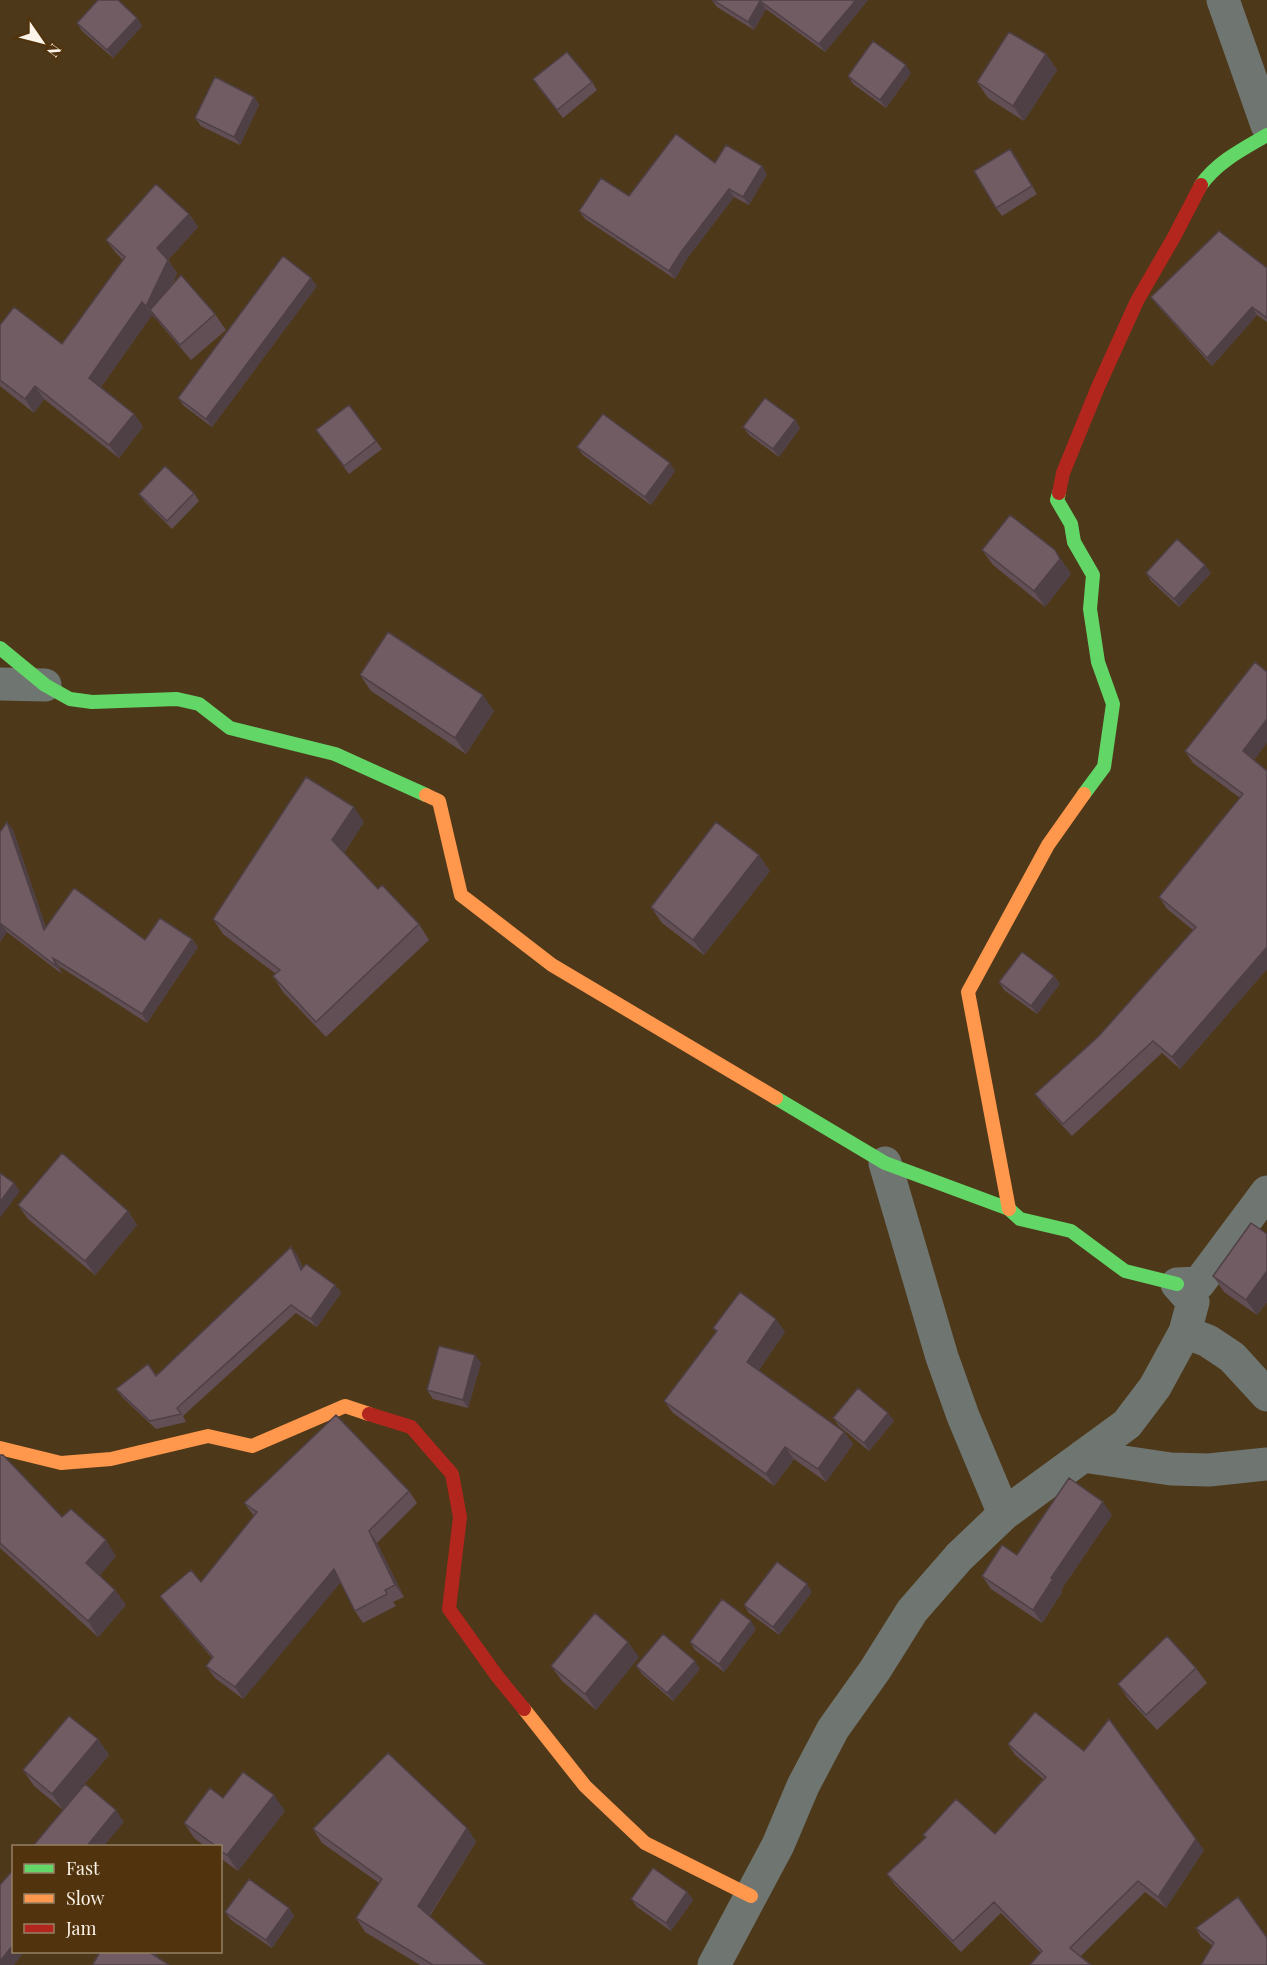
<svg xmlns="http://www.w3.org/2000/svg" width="1267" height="1965" font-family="'Playfair Display',serif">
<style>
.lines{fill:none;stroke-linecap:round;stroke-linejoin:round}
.street{stroke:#6f7570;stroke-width:33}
.fast{stroke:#63d668;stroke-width:14}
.slow{stroke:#ff974d;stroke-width:14}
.jam{stroke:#b3261e;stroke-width:14}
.wall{fill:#614f55}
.shaded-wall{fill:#4f4045}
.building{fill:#715c63;stroke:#4f4045;stroke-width:1.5}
</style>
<rect width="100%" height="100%" fill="#4d381a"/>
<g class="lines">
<path class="street" d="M1223,0l44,125
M0,684l45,1
M885,1163l57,194 21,59 41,98
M1185,1332l23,9 24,16 35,38
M1083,1456l88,13 38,1 58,-6
M714,1965l64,-120 25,-59 30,-57 42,-59 37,-59 47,-54 45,-43 123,-90 28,-37 30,-55 8,-30 -16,-18 22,-1 68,-91"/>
<path class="fast" d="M1201,185c16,-23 42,-36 66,-50
M1059,493l-2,7 14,24 3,18 19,33 -3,34 8,53 15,42 -9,63 -20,27
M0,648l45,37 25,14 22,3 85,-3 22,5 31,24 105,26 91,41
M776,1098l109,65 124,46 11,10 51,12 54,40 52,13"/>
<path class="slow" d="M426,795l13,6 22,94 91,70 224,133
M1009,1209l-41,-217 80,-147 36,-51
M0,1448l61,15 50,-4 97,-23 44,10 93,-40 24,8
M524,1709l61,77 60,57 106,53"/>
<path class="jam" d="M1059,493l4,-20 35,-86 39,-86 37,-64 27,-52
M369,1414l42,13 41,47 8,43 -11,92 48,67 27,33"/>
</g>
<path class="wall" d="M712,0h156l-43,52 -59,-43 -12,21 -37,-23z
M137,18l5,8 -29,32 -31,-27 -5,-8z
M1046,54l11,16 -33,51 -36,-23 -11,-16z
M911,73l-25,35 -33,-24 -5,-8z
M592,82l5,8 -34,28 -25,-31z
M254,97l5,8 -19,40 -39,-19 -6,-8z
M1010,149l27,45 -35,22 -6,-8z
M715,163l52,11 -18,31 -15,-8 -48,63 -11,19 -90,-60 -6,-8 50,-15z
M189,214l9,13 -30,33 9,13 -5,12 43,29 11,16 -35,30 -30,-35 -5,-7 -1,1 -3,-4 -51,72 33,27 9,13 -24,31 -75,-59 -10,14 -34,-27v-61l62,19 61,-84 -7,-7 -10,-13z
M1267,268v54l-10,-7 -45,51 -55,-61 -6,-8z
M317,286l-105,141 -28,-21 -6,-8z
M349,405l33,44 -33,25 -27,-36z
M795,420l5,8 -21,29 -30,-22 -6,-8z
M577,447l98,24 -24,34 -68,-50z
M194,493l5,8 -27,28 -27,-27 -6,-8z
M982,550l84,16 5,8 -26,33 -52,-42z
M1146,573h65l-32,34 -28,-26z
M360,675l134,36 -28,43 -95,-63z
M1185,751l69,9 13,11v198l-87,100 -18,-16 -90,83 -28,-30 -9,-12 63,-57 95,-107 -26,-21 -8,-12 81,-99 -47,-35z
M7,822l6,8 33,98 99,12 47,-1 6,8 -51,76 -88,-57 3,8 -55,-42 -7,10v-110z
M364,822l-20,31 34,36 41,35 10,16 -103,97 -43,-45 -10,-16 3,-2 -53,-40 -10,-15z
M770,871l-66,84 -42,-32 -11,-16z
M1054,976l6,8 -23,30 -33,-24 -5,-8z
M18,1205l110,6 9,14 -42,50 -67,-56z
M1267,1234v68l-10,13 -33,-23 -11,-16z
M297,1255l6,13 32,17 6,8 -24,34 -21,-14 -113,103 3,6 -30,7 -34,-32 -6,-8 40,-14z
M713,1328l72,4 -26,38 85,62 9,12 -27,38 -32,-23 -20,27 -101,-73 -9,-12 52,-69z
M481,1363l-13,45 -35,-9 -6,-9z
M833,1418l61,3 -25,30 -30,-25z
M0,1455l62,62 54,39 -17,19 16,15 11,15 -28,32 -98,-89z
M409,1491l8,12 -40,40 27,54 -11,5 3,4 -33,17 -8,-12 -15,-29 -97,117 -28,-21 -9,-12 6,-8 -43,-50 -9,-12 41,-14 53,-66 -10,-13z
M1112,1515l-51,75 1,2 -20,31 -51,-34 -9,-13 35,-21z
M812,1592l-33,43 -30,-22 -5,-8z
M756,1629l-32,43 -29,-22 -5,-8z
M639,1657l-43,53 -34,-29 -11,-15z
M636,1666l64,3 -27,32 -31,-27z
M1196,1668l11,15 -50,47 -28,-30 -11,-16z
M98,1739l11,16 -46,55 -29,-24 -11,-16z
M1008,1744l196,106 -38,58 -21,-16 -65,65 -39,-4 -40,-40 -40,39 -66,-67 -8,-11 38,-36 -2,-3 72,-1 48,-55 -28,-24z
M285,1811l-47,60 -18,-13v-12h-15l-10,-7 -11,-16z
M467,1828l9,14 -46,74 56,49h-66l-55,-33 -9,-14 23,-35 -57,-40 -9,-14z
M687,1892l6,8 -22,31 -34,-24 -6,-8z
M1238,1897l-25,49 -12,-9 -5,-9z
M289,1908l5,8 -22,32 -41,-28 -6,-8z"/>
<path class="shaded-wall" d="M856,0h12l-43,52 -6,-8z
M760,1l6,8 -12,21 -6,-8z
M137,18l5,8 -29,32 -6,-8z
M1046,54l11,16 -33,51 -11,-15z
M906,65l5,8 -25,35 -6,-8z
M254,97l5,8 -19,40 -6,-8z
M1010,149l6,8 21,37 -5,-8z
M762,166l5,8 -18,31 -6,-8z
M729,189l5,8 -48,63 -11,19 -6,-8 12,-19z
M189,214l9,13 -31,34 -10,-13z
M168,260l9,13 -21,44 -6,-7 6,8 -1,1 -9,-13z
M311,278l6,8 -105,141 -6,-8z
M142,302l10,13 -54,76 -9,-13z
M1252,307l5,8 -45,51 -5,-8z
M35,386l9,13 -10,14 -9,-14z
M134,414l9,13 -24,31 -10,-13z
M795,420l5,8 -21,29 -6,-8z
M670,463l5,8 -24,34 -6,-8z
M1055,550l16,24 -26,33 -11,-16z
M1205,565l6,8 -32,34 -5,-8z
M483,695l11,16 -28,43 -11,-16z
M1267,719v24l-15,20 -9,-12z
M354,807l10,15 -22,34 -10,-16z
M7,822l6,8 37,109 -6,-9z
M759,855l11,16 -66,84 -11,-15z
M1,924l6,8 -7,10v-16z
M192,939l6,8 -51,76 -5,-9z
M1267,947v22l-87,100 -8,-12z
M53,958l6,8 3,8 -6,-8z
M1054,976l6,8 -23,30 -6,-8z
M14,1183l6,8 -20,27v-16z
M128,1211l9,14 -42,50 -10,-14z
M291,1247l6,8 10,23 -6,-8z
M1267,1271v31l-10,13 -11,-15z
M335,1285l6,8 -24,34 -6,-8z
M776,1319l9,13 -29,42 -9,-12z
M475,1355l6,8 -13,45 -5,-8z
M888,1413l6,8 -25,30 -5,-8z
M844,1432l9,12 -27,38 -8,-13z
M785,1447l9,12 -20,27 -8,-12z
M1103,1502l9,13 -51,75 1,2 -20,31 -9,-13 18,-32z
M369,1531l8,12 27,54 -9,-12z
M106,1540l10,16 -19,23 -11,-16z
M334,1569l8,12 -99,118 -8,-12z
M807,1584l5,8 -33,43 -6,-8z
M115,1590l11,15 -28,32 -10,-16z
M751,1621l5,8 -32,43 -5,-8z
M628,1642l11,15 -43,53 -11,-16z
M695,1661l5,8 -27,32 -6,-8z
M98,1739l11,16 -46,55 -11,-16z
M274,1795l11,16 -47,60 -11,-16z
M116,1810l8,12 -20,24h-17z
M467,1828l9,14 -49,77 -9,-13z
M1196,1839l8,11 -38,58 -8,-11z
M687,1892l6,8 -22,31 -5,-8z
M289,1908l5,8 -22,32 -6,-8z
M14,1944v8h10l-10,13h-14v-4z
M148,1952h7l5,7z"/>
<path class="building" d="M98,0h20l19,18 -30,32 -30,-27z
M713,0h143l-37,44 -59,-43 -12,21z
M1009,32l37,22 -33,52 -36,-24z
M873,41l33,24 -26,35 -32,-24z
M567,52l25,30 -35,28 -24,-31z
M215,77l39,20 -20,40 -39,-19z
M676,134l39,29 11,-18 36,21 -19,31 -14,-8 -48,63 -12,19 -90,-60 22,-33 28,18z
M1010,149l22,37 -36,22 -22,-37z
M156,184l33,30 -32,34 11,12 -22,46 -4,-4 -53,76 45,36 -25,31 -74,-59 -10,13 -25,-19v-55l14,-18 48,37 63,-87 -19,-17z
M1219,231l48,37v50l-15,-11 -45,51 -56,-61z
M283,256l28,22 -105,141 -28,-21z
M181,275l34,39 -35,31 -30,-35z
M765,398l30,22 -22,29 -30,-22z
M349,405l27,36 -32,25 -28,-36z
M603,414l67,49 -25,34 -68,-50z
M165,466l29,27 -27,28 -28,-27z
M1010,515l45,35 5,9 -26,32 -52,-41z
M1177,539l28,26 -31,34 -28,-26z
M388,632l95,63 -28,43 -95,-63z
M1255,662l12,10v47l-24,32 24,20v176l-95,110 -19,-16 -90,83 -28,-30 63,-57 98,-110 -37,-30 84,-103 -58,-43z
M306,777l48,30 -22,33 46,49 4,-4 37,39 -103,98 -43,-46 7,-6 -67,-51z
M7,822l37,108 30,-42 71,52 15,-22 32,21 -50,75 -89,-56 3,8 -55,-42 -1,2v-94z
M716,822l43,33 -66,85 -42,-33z
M1022,952l32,24 -23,30 -32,-24z
M62,1153l66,58 -43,50 -67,-56z
M0,1173l14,10 -14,19z
M1251,1223l16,11v37l-21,29 -33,-24z
M291,1247l10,23 5,-6 29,21 -24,34 -20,-14 -114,103 4,6 -31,7 -34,-32 32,-25 8,12z
M740,1292l36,27 -29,43 97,70 -26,37 -33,-22 -19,27 -102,-73 53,-70 -4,-3z
M439,1346l36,9 -12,45 -36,-10z
M858,1388l30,25 -24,30 -31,-25z
M336,1415l73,76 -40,40 26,54 -10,5 2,4 -32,17 -21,-42 -99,118 -29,-21 7,-9 -53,-61 31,-26 10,12 56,-70 -13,-9z
M0,1455h3l59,62 9,-8 35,31 -20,23 29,27 -27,31 -88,-78z
M1069,1478l34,24 -52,76 2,1 -20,31 -51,-34 20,-31 15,10z
M777,1562l30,22 -34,43 -29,-22z
M722,1599l29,22 -32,43 -29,-22z
M595,1613l33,29 -43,52 -34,-28z
M663,1634l32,27 -28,32 -31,-27z
M1167,1636l29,32 -50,47 -28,-31z
M1035,1712l49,39 25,-32 87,120 -38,58 -20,-16 -68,67 21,17h-61l12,-14 -48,-49 -41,39 -66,-67 39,-37 -3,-2 33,-36 39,35 51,-57 -38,-33z
M69,1716l29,23 -46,55 -29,-24z
M388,1753l79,75 -49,78 68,59h-53l-77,-47 26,-39 -69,-50z
M243,1772l31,23 -47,60 -7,-5v-4h-4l-32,-23 26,-35 13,10z
M85,1784l31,26 -29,36h-54z
M653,1868l34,24 -21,31 -35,-24z
M14,1869v75l-14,17v-76z
M249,1879l40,29 -23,32 -41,-28z
M1238,1897l29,41v27h-66l13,-22 -18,-15z
M100,1952h49l20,13h-74l-2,-1z"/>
<rect x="12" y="1845" width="210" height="108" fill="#51340e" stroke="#958066" stroke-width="1.5"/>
<rect x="24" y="1864" width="30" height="9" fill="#63d668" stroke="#958066" stroke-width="1.5"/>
<text x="66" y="1875" font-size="18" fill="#fcf3e9">Fast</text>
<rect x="24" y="1894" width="30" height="9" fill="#ff974d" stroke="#958066" stroke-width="1.5"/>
<text x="66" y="1905" font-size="18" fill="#fcf3e9">Slow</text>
<rect x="24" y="1924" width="30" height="9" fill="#b3261e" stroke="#958066" stroke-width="1.5"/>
<text x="66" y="1935" font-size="18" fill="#fcf3e9">Jam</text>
<g transform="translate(42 42) rotate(125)" stroke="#51340e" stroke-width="4.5" paint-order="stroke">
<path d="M0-4.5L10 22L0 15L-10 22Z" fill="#fcf3e9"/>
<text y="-9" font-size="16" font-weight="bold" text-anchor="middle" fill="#fcf3e9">N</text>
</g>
</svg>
